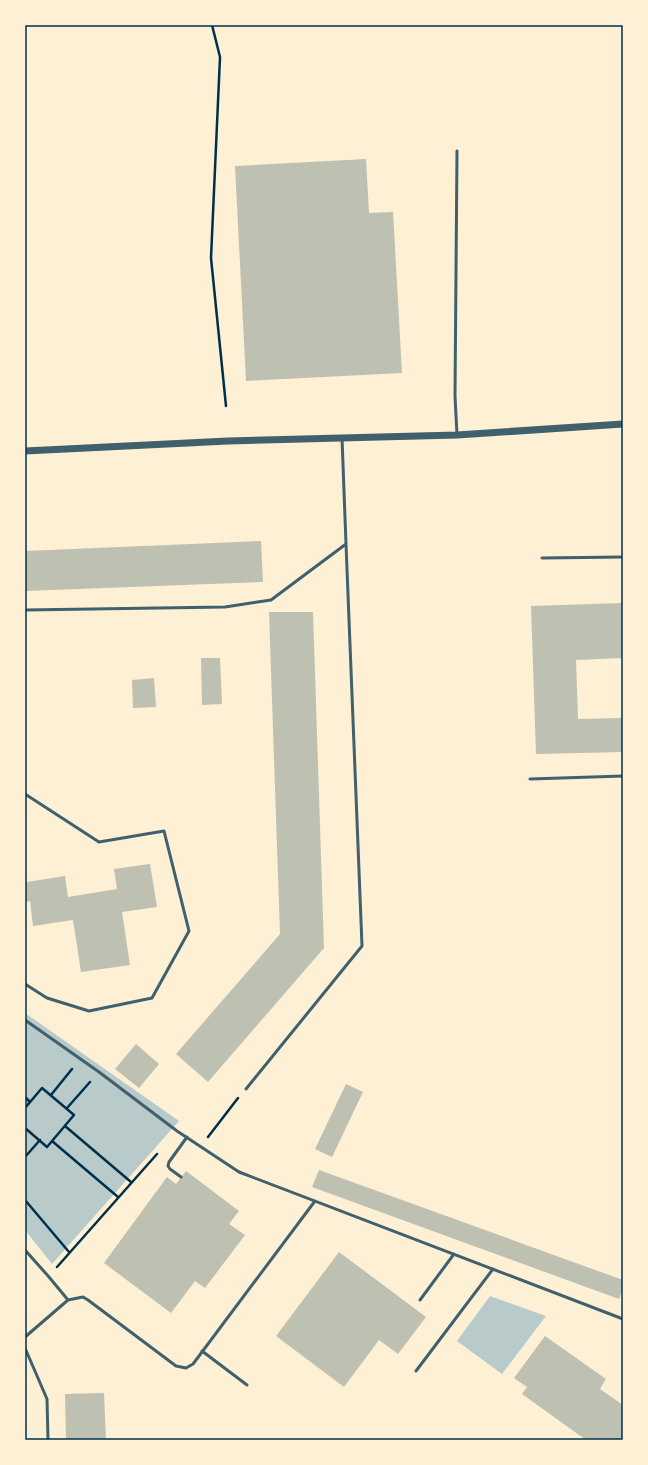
<svg xmlns="http://www.w3.org/2000/svg" width="648" height="1465" font-family="'Libre Baskerville',serif">
<style>
.green{fill:#b9caca}
.building{fill:#bec0b2}
.lines{fill:none;stroke-linecap:round;stroke-linejoin:round}
.path{stroke:#003049;stroke-width:2.5}
.service{stroke:#3f606c;stroke-width:3}
.tertiary{stroke:#3f606c;stroke-width:7}
.neatline{fill:none;stroke:#003049;stroke-width:1.5}
</style>
<rect width="100%" height="100%" fill="#fdf0d5"/>
<path class="green" d="M25,1013l154,108 -127,143 -27,-34z
M490,1296l56,20 -44,58 -45,-33z"/>
<path class="building" d="M366,159l3,54 24,-1 9,161 -156,8 -11,-215z
M261,541l2,41 -238,9v-40z
M623,603v55l-47,2 2,59 45,-1v34l-87,2 -5,-148z
M269,612h44l11,336 -116,134 -32,-28 104,-120z
M201,658h19l2,46 -20,1z
M154,678l2,29 -23,1 -1,-28z
M150,864l7,43 -35,5 8,53 -49,7 -8,-52 -40,6 -3,-25 -5,1v-27l2,7 38,-6 3,21 49,-8 -3,-20z
M136,1044l23,20 -20,24 -24,-19z
M346,1084l17,8 -31,65 -17,-8z
M319,1170l304,110v8l-4,11 -307,-112z
M186,1171l53,40 -10,13 16,11 -40,53 -10,-7 -24,32 -67,-50 63,-86 9,7z
M339,1252l87,65 -28,37 -19,-14 -35,47 -68,-51z
M545,1336l61,43 -6,10 23,16v35h-37l-64,-46 5,-7 -13,-9z
M104,1393l2,47h-40l-1,-46z"/>
<g class="lines">
<path class="path" d="M212,25l8,32 -9,201 15,148
M51,1095l21,-26
M25,1097l5,5
M25,1108l17,-20 32,27 -27,32 -22,-19
M67,1108l23,-26
M65,1126l66,56
M208,1137l30,-39
M52,1141l66,56
M25,1157l15,-17
M25,1200l44,52
M57,1267l100,-113"/>
<path class="service" d="M457,151l-2,245 2,39
M542,558l81,-1
M25,610l200,-3 46,-7 75,-56 -4,-106
M530,779l93,-3
M25,794l74,48 65,-11 25,100 -37,67 -63,13 -42,-13 -22,-14
M25,1020l74,52 78,59 62,41 384,147
M246,1089l116,-143 -16,-402
M181,1177l-11,-8 -2,-3 1,-4 18,-25
M25,1250l24,27 19,23 -43,37
M68,1300l15,-3 5,3 88,66 10,2 7,-4 122,-163
M420,1300l34,-46
M25,1348l22,51 1,41
M202,1351l45,34
M416,1371l77,-102"/>
<path class="tertiary" d="M25,451l203,-10 229,-6 166,-11"/>
</g>
<rect width="648" height="1465" fill="none" stroke="#fdf0d5" stroke-width="52"/>
<rect x="26" y="26" width="596" height="1413" class="neatline"/>
</svg>
